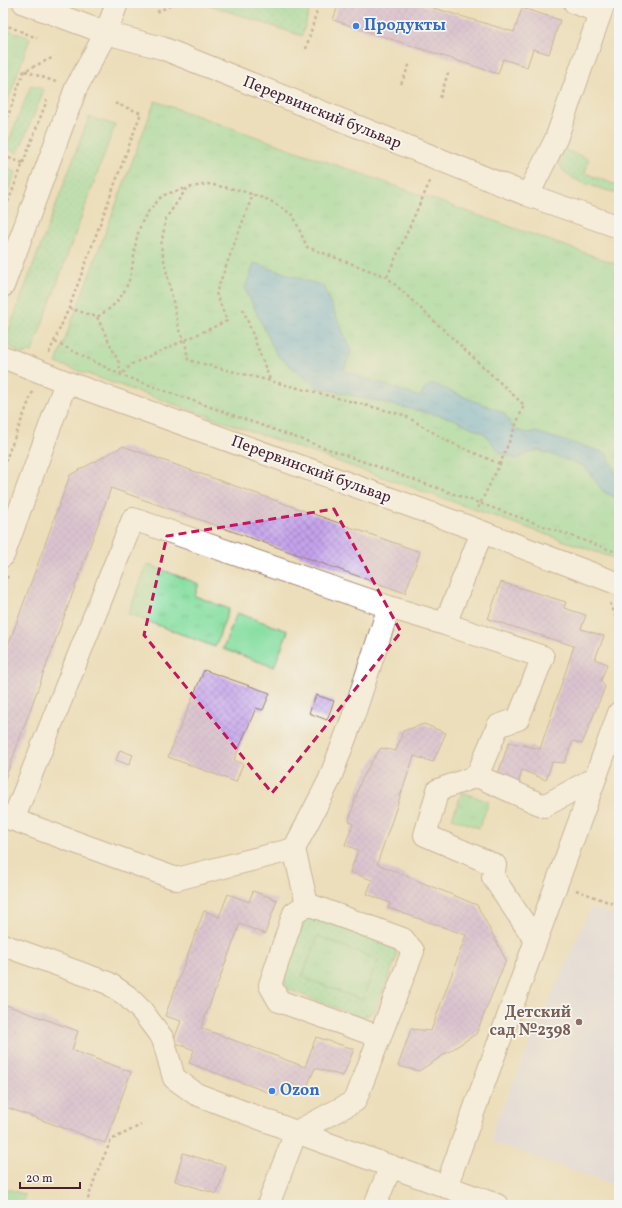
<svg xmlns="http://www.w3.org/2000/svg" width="622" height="1208" font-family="Vollkorn,serif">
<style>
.built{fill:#d9d6f7}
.grass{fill:url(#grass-dots);stroke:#6a7f67}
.park{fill:url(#park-tufts);stroke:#6a7f67}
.garden{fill:#89dfa3;stroke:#6a7f67}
.water{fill:url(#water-ripples);stroke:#5b6c88}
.building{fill:url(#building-cross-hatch)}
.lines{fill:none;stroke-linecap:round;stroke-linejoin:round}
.minor-casing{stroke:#9b7e72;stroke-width:24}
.path{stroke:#9b7e72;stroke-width:2.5;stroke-dasharray:3 3;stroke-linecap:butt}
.minor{stroke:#fff;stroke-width:22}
.marked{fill:none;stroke:#c2185b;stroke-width:3;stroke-dasharray:8 5;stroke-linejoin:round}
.shop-dot{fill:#3f7fe0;stroke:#f6f6f2;stroke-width:1.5}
.education-dot{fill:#8d6e63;stroke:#f6f6f2;stroke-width:1.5}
.labels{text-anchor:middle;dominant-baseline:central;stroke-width:3.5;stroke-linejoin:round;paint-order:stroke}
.shop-label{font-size:16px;font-weight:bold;fill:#366cbe;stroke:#f6f6f2;text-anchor:start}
.street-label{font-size:16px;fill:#4a1f2b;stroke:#f6f6f2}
.education-label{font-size:16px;font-weight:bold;fill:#785e54;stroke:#f6f6f2;text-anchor:end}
</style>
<defs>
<pattern id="grass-dots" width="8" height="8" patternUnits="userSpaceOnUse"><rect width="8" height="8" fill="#89dfa3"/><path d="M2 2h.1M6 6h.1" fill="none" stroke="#78bf8c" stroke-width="1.8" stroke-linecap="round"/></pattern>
<pattern id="park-tufts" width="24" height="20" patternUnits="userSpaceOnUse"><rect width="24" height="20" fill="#89dfa3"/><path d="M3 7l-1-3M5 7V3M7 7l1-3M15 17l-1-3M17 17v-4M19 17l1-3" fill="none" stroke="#78bf8c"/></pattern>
<pattern id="water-ripples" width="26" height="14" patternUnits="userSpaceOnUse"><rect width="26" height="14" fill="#6cb8e5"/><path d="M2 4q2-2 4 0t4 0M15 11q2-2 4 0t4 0" fill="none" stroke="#5b95ba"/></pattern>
<pattern id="building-cross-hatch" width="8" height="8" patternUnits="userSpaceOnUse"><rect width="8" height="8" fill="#c4a3eb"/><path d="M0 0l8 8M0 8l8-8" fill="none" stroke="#a184bf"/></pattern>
</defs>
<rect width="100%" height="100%" fill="#f6f6f2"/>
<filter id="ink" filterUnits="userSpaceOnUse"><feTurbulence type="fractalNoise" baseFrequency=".025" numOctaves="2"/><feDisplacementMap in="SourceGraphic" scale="8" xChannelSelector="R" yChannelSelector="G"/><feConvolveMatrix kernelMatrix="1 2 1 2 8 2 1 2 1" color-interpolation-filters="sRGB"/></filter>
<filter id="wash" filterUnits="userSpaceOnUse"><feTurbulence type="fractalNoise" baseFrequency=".012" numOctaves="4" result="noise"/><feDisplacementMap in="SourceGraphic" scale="16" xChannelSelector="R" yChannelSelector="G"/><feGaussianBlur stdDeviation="0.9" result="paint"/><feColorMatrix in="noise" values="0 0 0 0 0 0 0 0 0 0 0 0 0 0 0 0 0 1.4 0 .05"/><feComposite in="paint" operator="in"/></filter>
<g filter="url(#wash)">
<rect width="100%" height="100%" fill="#ecdeba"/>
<path class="built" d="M591,907l28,10v270l-127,-45 2,-16z"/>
<path class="grass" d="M203,3h59l23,7 11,-7 14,5 -8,28z
M31,85l13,5 -26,63 -12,-5z
M89,117l26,8 -83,227 -10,2 -13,-8 -2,-11z
M563,149l26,10 -4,14 34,13v8c-20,-7 -74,-15 -56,-45z
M3,167l13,5 -13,31z
M317,916l77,30 3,10 -22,55 -13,7 -75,-29 -4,-13 22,-56z"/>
<path class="park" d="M3,28l27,10 -27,77z
M155,101l464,164v295l-563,-197z
M147,564l52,20 -4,12 34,13 -14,38 -87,-33z
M462,792l27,10 -10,26 -27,-10z
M318,936l60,24 -16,40 -60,-23z"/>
<path class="garden" d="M237,613l51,18 -14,36 -51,-18z
M3,1187l22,8 -4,10h-18z"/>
<path class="water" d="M254,263l69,23 28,64 -7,21 76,26 6,-10 7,-3 71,29 10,16 11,4 10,-1 71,21 13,27v19l-15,-7 -20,-26 -46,-16 -22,9 -16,-6 -15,-19 -31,-15 -138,-32 -39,-32 -32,-66z"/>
<g id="blocks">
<path class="building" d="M339,3h78l97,29 8,-24 38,12 -11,34 -16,-5 -6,18 -24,-8 -5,15 -165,-54z
M123,446l297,106 -15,41 -294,-105 -106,291 -2,-1v-118l67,-185z
M501,582l65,20 -2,6 22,7 -5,14 23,7 -9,23 12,5 -6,17 4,6 -23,57 -9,-3 -9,22 -12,-1 -6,18 -24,-10 -4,15 -22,-5 13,-38 31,7 34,-103 -86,-27z
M204,670l66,23 -7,17 -7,-2 -22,52 9,4 -7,18 -68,-25z
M316,695l18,6 -7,19 -18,-7z
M424,724l22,9 -13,29 -19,-6 -37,108 100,41 29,55 -30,74 -57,37 -21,-5 13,-37 20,2 35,-96 -78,-27 2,-5 -23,-9 5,-14 -22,-8 8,-22 -13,-5 8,-21 -4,-3 11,-38 12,-22 9,-13 15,3 7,-20z
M120,750l13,5 -4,10 -13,-5z
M253,891l24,9 -12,34 -25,-10 -39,104 104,39 11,-30 38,12 -11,27 -28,-8 -9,21 -22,-8 -6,15 -89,-33 5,-13 -21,-8 8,-21 -16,-5 39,-105 15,6 9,-23 21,8z
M3,1004l75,27 -6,19 59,22 -26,71 -102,-37z
M183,1153l43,13 -9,28 -42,-13z"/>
</g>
</g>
<g filter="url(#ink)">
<use href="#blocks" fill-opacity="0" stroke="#9b7e72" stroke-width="1"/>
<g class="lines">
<g class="minor-casing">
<path id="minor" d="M24,3l82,30 56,15 366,147 91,32
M575,3l25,9
M528,195l28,-56 48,-136
M3,286l73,-198 30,-55 11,-30
M3,357l63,25 403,145 150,57
M3,556l63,-174
M445,624l98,33 -25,62 -20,7 -21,50 -39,14 -13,45 70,30 -2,12 43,64
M477,776l67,30 51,-28
M3,816l174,63 117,-30 13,55 96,35 10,12 -58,150 -59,31 201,73
M13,820l120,-301 256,88 56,17 37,-92
M294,849l35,-68 24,-64 36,-110
M307,904l-13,9 -24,72 9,16 101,36
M3,945l105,38 19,13 15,15 21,28 11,39 22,16 100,38 -28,73
M446,1187l173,-474
M375,1205l16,-39"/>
</g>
<path class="path" d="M311,3l7,2
M157,12l19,-9
M3,24l34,14
M306,49l13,-46
M25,71l31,11
M401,84l9,-21
M440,98l8,-25
M3,130l21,-59 30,-14
M3,156l20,7 -20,52
M23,163l24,-63
M387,277l44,-98
M69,308l28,9c54,-31 23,-74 55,-110 4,-3 7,-9 11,-11 6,-4 16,-5 23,-8
M243,309l27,71
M97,317l22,46 2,12 11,-11 95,-43 -11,-28 37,-99
M55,342l66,33 498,178
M49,353l20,-45 72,-195 -27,-10
M3,467l30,-76
M478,508l22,-44 24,-59 -137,-128 -80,-30 -14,-32 -24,-15 -30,-10 -31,-6 -21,4 -21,30 -5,28 19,88 5,6 3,20 216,55 45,27 51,22
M3,590l5,-15
M610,603l9,21
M576,890l43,16
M86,1205l11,-33 14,-32 30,-15
M189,1205l1,-5"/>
<use href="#minor" class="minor"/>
</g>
</g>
<path d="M0 0H622V1208H0ZM334,509l67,123 -129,161 -128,-158 23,-99z" fill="#ecdeba" fill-opacity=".55" fill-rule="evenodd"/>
<path class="marked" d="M334,509l67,123 -129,161 -128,-158 23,-99z"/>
<g class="shop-dot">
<circle cx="356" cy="26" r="4"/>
<circle cx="272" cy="1091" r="4"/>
</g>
<circle class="education-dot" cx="579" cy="1022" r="4"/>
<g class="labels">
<g class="shop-label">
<text x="364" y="26">Продукты</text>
<text x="280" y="1091">Ozon</text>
</g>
<g class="street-label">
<text transform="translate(322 113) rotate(22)">Перервинский бульвар</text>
<text transform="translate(311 470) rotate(20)">Перервинский бульвар</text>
</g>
<g class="education-label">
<text x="571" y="1013">Детский<tspan x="571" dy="18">сад №2398</tspan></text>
</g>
</g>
<rect width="622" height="1208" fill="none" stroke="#f6f6f2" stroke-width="16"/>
<path d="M20 1182v6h60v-6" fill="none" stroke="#4a1f2b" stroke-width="2"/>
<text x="26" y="1182" font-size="12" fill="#4a1f2b" stroke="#f6f6f2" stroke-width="3" paint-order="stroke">20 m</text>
</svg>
